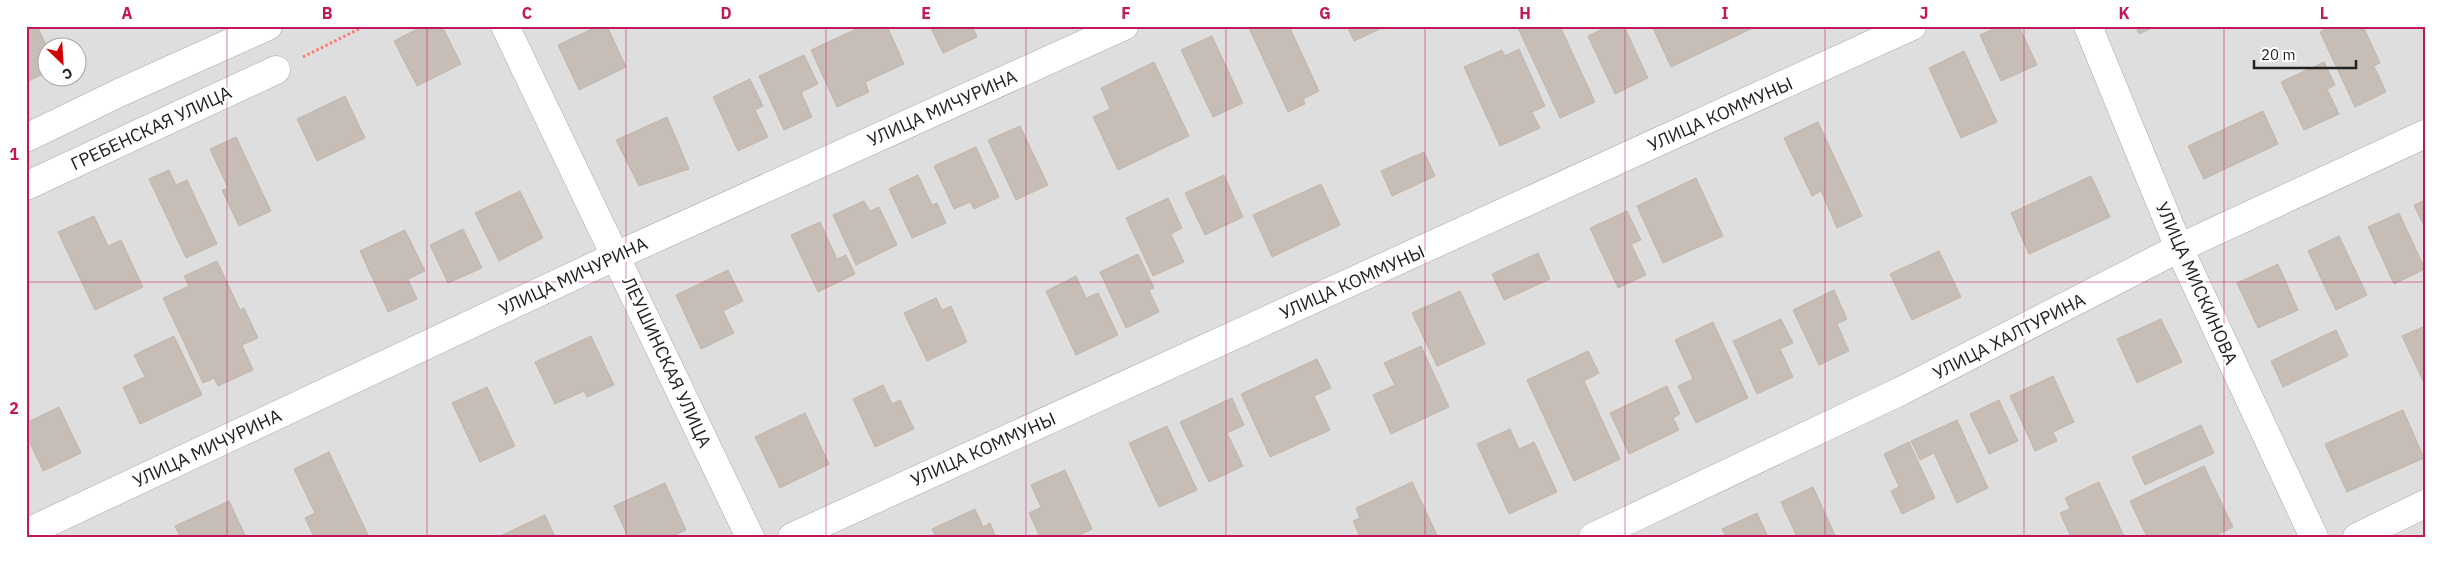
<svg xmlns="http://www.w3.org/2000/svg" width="2451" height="563" font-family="'IBM Plex Sans',sans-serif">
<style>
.residential{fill:#dfdede;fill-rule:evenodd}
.building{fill:#c6beb6;stroke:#c3b5a9}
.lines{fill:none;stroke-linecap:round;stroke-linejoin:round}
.minor-casing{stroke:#a8a8a8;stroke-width:29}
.path{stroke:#fa7e6f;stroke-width:3;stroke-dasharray:2.5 2.5;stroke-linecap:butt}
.minor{stroke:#fff;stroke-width:28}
.grid{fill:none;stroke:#c2185b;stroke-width:1;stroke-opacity:0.55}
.labels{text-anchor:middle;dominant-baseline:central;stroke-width:5;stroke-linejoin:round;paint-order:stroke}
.street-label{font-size:18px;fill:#212121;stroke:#fff}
.neatline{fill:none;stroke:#c2185b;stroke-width:2}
.grid-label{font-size:16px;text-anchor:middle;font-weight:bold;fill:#c2185b}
</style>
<rect width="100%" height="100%" fill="#f1eee7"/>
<path class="residential" d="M26,26h2399v511h-2399zM48,48h30v30h-30z"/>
<path class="building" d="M26,26h11l11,23v23l-22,10z
M423,26h19l19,38 -44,22 -23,-45z
M598,26h9l19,41 -47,23 -21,-45z
M863,26h24l17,38 -39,18 4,10 -32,15 -26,-57z
M930,26h42l5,11 -34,16z
M1248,26h41l30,65 -16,8 2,5 -17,8z
M1347,26h39l-32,15z
M1517,26h43l35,76 -35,16z
M1609,26h15l24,52 -33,16 -27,-58z
M1652,26h105l-86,41z
M2000,26h19l18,39 -36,16 -21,-46z
M2135,26h21l-17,8z
M2333,26h30l17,37 -6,3 12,26 -31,15 -35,-75z
M1212,36l31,67 -30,14 -32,-67z
M1519,49l26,57 -13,6 8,16 -40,18 -36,-79 38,-17 3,6z
M1964,51l33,71 -36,16 -32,-70z
M804,55l14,29 -17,8 11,25 -28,13 -25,-54z
M1154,62l35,74 -71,34 -25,-53 17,-8 -9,-21z
M2324,62l11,23 -8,4 12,25 -35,16 -23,-48z
M750,79l13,27 -8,4 13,27 -30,14 -25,-54z
M345,96l20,42 -48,23 -20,-42z
M2263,111l15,33 -74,35 -16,-33z
M667,117l22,52 -50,17 -23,-46z
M1818,122l44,94 -25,12 -16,-37 -9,5 -28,-58z
M1020,126l28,59 -32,15 -28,-60z
M236,137l35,74 -32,15 -17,-36 6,-2 -18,-39z
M976,147l23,50 -25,12 -4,-7 -16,7 -20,-43z
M1424,152l11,24 -43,20 -11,-25z
M169,170l7,15 11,-5 30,64 -31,14 -37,-79z
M918,175l14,30 5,-2 9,20 -34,15 -23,-49z
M1224,175l19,42 -38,18 -20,-42z
M2091,176l19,41 -81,37 -18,-41z
M1696,178l27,58 -60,27 -26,-57z
M1321,184l19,41 -68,32 -19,-42z
M520,191l23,47 -44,23 -24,-48z
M1168,198l14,30 -11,6 13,28 -31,14 -27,-58z
M2425,200v28l-11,-23z
M864,201l6,10 9,-4 18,38 -41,20 -23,-50z
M1627,211l14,29 -10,4 15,31 -28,13 -28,-60z
M2399,213l26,56 -31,15 -26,-57z
M94,216l14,30 13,-6 22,47 -48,23 -37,-78z
M820,222l17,37 9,-4 9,19 -37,18 -27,-57z
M463,229l19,39 -34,15 -18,-38z
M405,230l20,41 -17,8 9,20 -29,13 -28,-61z
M2339,236l28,59 -31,15 -28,-59z
M1939,251l22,46 -49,23 -22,-46z
M1538,253l12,26 -46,21 -12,-26z
M1138,254l16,34 -5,2 10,22 -33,16 -26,-56z
M217,261l23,49 4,-2 14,30 -16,7 11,25 -35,16 -4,-8 -11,5 -40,-85 26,-12 -5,-10z
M2278,264l20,46 -40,18 -21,-45z
M728,270l15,31 -20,10 11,22 -33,16 -25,-54z
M1076,276l10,22 12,-5 20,42 -42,20 -30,-64z
M1834,290l13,29 -10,5 12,27 -30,14 -26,-55z
M1460,291l25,53 -48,22 -25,-53z
M936,298l6,12 9,-4 16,36 -40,19 -23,-48z
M1781,319l12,24 -13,6 13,28 -36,17 -24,-53z
M2161,319l21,43 -45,21 -20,-44z
M1713,322l35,76 -52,25 -18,-37 15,-7 -18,-39z
M2425,326v59l-23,-49z
M2336,330l12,26 -65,31 -12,-26z
M174,336l28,59 -62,29 -17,-37 22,-10 -11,-22z
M591,336l23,49 -27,12 -3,-6 -29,13 -20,-42z
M1421,346l28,61 -58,27 -18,-39 22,-10 -11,-22z
M1588,351l11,22 -15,8 36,78 -46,22 -47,-101z
M1317,359l14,29 -17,8 16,34 -60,27 -29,-63z
M2053,376l21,46 -21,10 4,9 -22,10 -25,-55z
M883,385l9,19 8,-4 14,29 -39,18 -22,-48z
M1667,386l13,28 -7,4 6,12 -50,24 -19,-41z
M487,387l28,59 -35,16 -28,-59z
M1232,398l12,27 -17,8 16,33 -34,16 -29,-60z
M1999,400l19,41 -29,13 -19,-40z
M59,407l22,46 -38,18 -17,-37v-11z
M2403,410l21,48 -77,34 -22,-48z
M805,413l24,51 -49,24 -25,-51z
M1957,420l31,68 -31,15 -23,-50 -14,7 -9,-19z
M2201,425l13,28 -69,32 -13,-28z
M1167,426l30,64 -38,17 -30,-64z
M1510,429l9,20 15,-7 23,50 -48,22 -32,-70z
M1909,442l26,56 -33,16 -11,-23 8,-4 -15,-33z
M329,452l39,83 -4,2h-50l-9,-19 10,-5 -21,-44z
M2204,466l29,61 -20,10h-66l-17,-36z
M1065,470l27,59 -16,8h-36l-11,-24 12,-6 -10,-22z
M1412,482l26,55h-78l-7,-16 7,-3 -4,-10z
M2099,482l25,54 -53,1 -11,-24 10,-4 -5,-11z
M665,483l21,47 -16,7h-42l-14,-31z
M1813,487l23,50h-39l-16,-35z
M229,501l17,36h-66l-5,-11z
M975,509l8,18 7,-4 6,14h-60l-4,-8z
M1757,513l11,24h-42l-4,-8z
M545,515l10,22h-57z"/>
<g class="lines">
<g class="minor-casing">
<path id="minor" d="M505,26l245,511
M2088,26l91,222 135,289
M26,138l95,-46 147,-66
M26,186l250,-116
M26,533l590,-277 508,-230
M792,537l1120,-511
M1593,537l308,-146 278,-143 246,-114
M2357,537l68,-33"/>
</g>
<path class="path" d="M303,57l62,-31"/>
<use href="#minor" class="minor"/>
</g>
<path class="grid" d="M227,26v511M427,26v511M626,26v511M826,26v511M1026,26v511M1226,26v511M1425,26v511M1625,26v511M1825,26v511M2024,26v511M2224,26v511M26,282h2399"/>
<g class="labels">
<g class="street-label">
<text transform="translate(942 108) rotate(-24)">УЛИЦА МИЧУРИНА</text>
<text transform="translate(1720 114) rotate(-24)">УЛИЦА КОММУНЫ</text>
<text transform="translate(151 128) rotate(-25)">ГРЕБЕНСКАЯ УЛИЦА</text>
<text transform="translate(573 276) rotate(-25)">УЛИЦА МИЧУРИНА</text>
<text transform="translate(1352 282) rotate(-24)">УЛИЦА КОММУНЫ</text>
<text transform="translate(2197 283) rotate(66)">УЛИЦА МИСКИНОВА</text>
<text transform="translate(2009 336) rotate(-27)">УЛИЦА ХАЛТУРИНА</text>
<text transform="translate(667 362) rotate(65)">ЛЕУШИНСКАЯ УЛИЦА</text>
<text transform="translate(207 448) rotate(-25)">УЛИЦА МИЧУРИНА</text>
<text transform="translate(983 449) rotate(-24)">УЛИЦА КОММУНЫ</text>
</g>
</g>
<rect width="2451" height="563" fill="none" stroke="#ffffff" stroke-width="55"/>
<g transform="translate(62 62) rotate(155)"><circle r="24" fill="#ffffff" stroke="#a6a6a6"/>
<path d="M0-4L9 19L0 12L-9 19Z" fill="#d10100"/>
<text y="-8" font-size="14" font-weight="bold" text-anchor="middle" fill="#212121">С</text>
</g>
<path d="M2254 60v8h102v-8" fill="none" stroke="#212121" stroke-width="2.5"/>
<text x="2261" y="60" font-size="15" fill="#212121" stroke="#ffffff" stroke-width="4" paint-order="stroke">20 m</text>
<rect x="28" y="28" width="2396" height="508" class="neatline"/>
<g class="grid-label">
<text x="127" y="19">A</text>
<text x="327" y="19">B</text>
<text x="527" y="19">C</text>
<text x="726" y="19">D</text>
<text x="926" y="19">E</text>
<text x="1126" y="19">F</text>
<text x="1325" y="19">G</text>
<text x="1525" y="19">H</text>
<text x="1725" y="19">I</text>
<text x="1924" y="19">J</text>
<text x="2124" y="19">K</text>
<text x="2324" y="19">L</text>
<text x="14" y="160">1</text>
<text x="14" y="414">2</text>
</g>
</svg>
